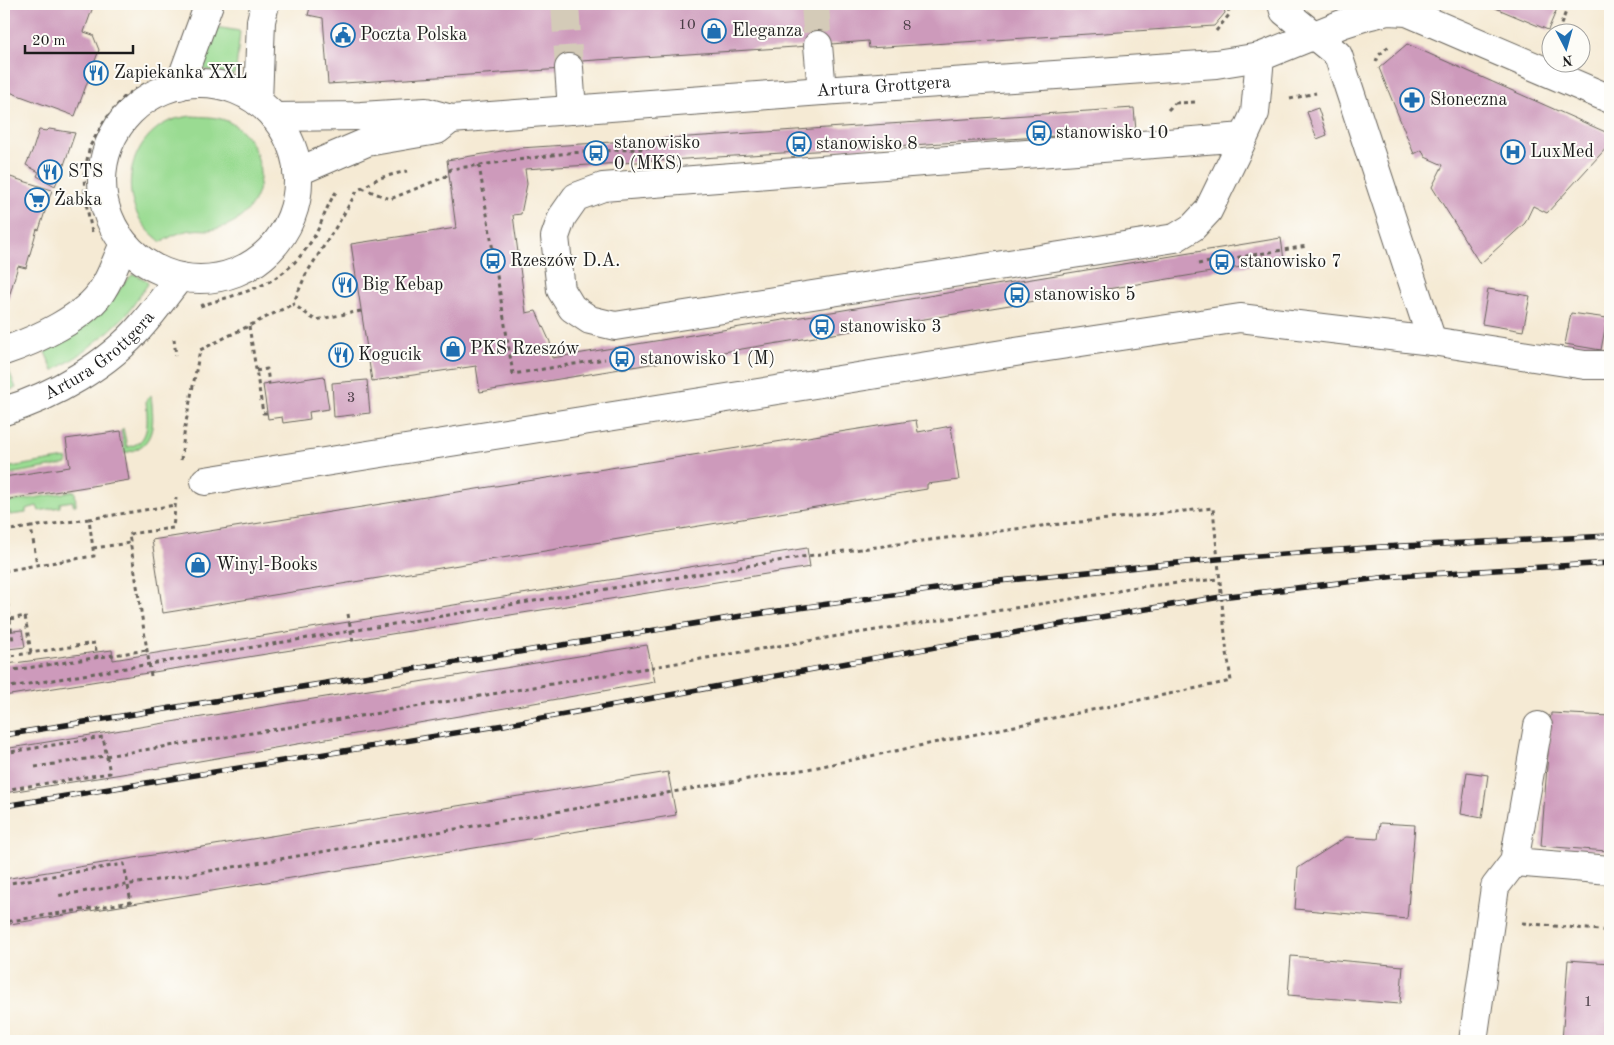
<svg xmlns="http://www.w3.org/2000/svg" width="1614" height="1045" font-family="'Old Standard TT',serif">
<style>
.green{fill:#9adb92;stroke:#5b7c57}
.building{fill:#cd9abb}
.lines{fill:none;stroke-linecap:round;stroke-linejoin:round}
.minor-tunnel{stroke:#d4cbb8;stroke-width:28;stroke-dasharray:28 14;stroke-linecap:butt}
.minor-casing{stroke:#68645c;stroke-width:30}
.path{stroke:#68645c;stroke-width:3;stroke-dasharray:4 4;stroke-linecap:butt}
.minor{stroke:#fff;stroke-width:28}
.rail-casing{stroke:#1c1c1c;stroke-width:5.5}
.rail{stroke:#fdfcf7;stroke-width:4;stroke-dasharray:11;stroke-linecap:butt}
.labels{text-anchor:middle;dominant-baseline:central;stroke-width:4;stroke-linejoin:round;paint-order:stroke}
.number-label{font-size:15px;fill:#483c44}
.poi-label{font-size:18px;fill:#1c1c1c;stroke:#fdfcf7;text-anchor:start}
.street-label{font-size:18px;fill:#1c1c1c;stroke:#fdfcf7}
</style>
<rect width="100%" height="100%" fill="#fdfcf7"/>
<filter id="ink" filterUnits="userSpaceOnUse"><feTurbulence type="fractalNoise" baseFrequency=".02" numOctaves="2"/><feDisplacementMap in="SourceGraphic" scale="10" xChannelSelector="R" yChannelSelector="G"/><feConvolveMatrix kernelMatrix="1 2 1 2 8 2 1 2 1" color-interpolation-filters="sRGB"/></filter>
<filter id="wash" filterUnits="userSpaceOnUse"><feTurbulence type="fractalNoise" baseFrequency=".0096" numOctaves="4" result="noise"/><feDisplacementMap in="SourceGraphic" scale="20" xChannelSelector="R" yChannelSelector="G"/><feGaussianBlur stdDeviation="1.12" result="paint"/><feColorMatrix in="noise" values="0 0 0 0 0 0 0 0 0 0 0 0 0 0 0 0 0 1.4 0 .05"/><feComposite in="paint" operator="in"/></filter>
<g filter="url(#wash)">
<rect width="100%" height="100%" fill="#f5ead4"/>
<path class="green" d="M215,27l25,4 -4,39 -2,4 -4,1 -27,-6v-7z
M191,116c12,1 27,0 38,6 34,17 43,70 12,95 -8,7 -22,12 -32,13 -5,0 -11,-1 -16,0 -12,1 -21,6 -32,12 -4,-4 -10,-8 -14,-13 -30,-34 -18,-92 25,-109 6,-2 13,-3 19,-4z
M134,274l12,6 2,4 -21,30 -18,17 -31,25 -25,15 -8,-19c25,-16 48,-33 68,-54 7,-8 12,-19 21,-24z
M8,369l8,19 -12,4v-21z
M151,395c3,27 6,52 -27,58l-3,-22 2,-3 4,19c25,-4 20,-28 19,-47z
M66,458l1,6 -63,11v-7z
M75,491l1,14h-3v-4l-13,2v4l-21,4 -2,-5 -11,3v4l-16,2 -1,-4 -5,1v-9z"/>
<g id="blocks">
<path class="building" d="M4,4h90l-10,28 9,3 6,15 -24,66 -71,-26z
M311,4h912l2,9 -11,13 -345,22 -1,-7 -73,6 -214,14 1,7h-3l-251,16 -5,-66 -15,-3z
M1486,4h73l-11,26z
M1407,44l203,90 -1,11 -62,68 -14,-7 -8,17 -45,41 -48,-77 11,-22 -18,-8 -3,-7 -8,4 -35,-86z
M1134,108l2,23 -611,38 2,15 -6,30 -8,1 13,98 10,-2 14,31 2,16 729,-120 3,22 -804,132 -4,-26 -104,15 -21,-137 105,-16 -9,-68 73,-12z
M1318,108l9,27 -10,4 -10,-27z
M49,129l26,4 -11,32 -9,21 -18,-10 2,-4 -13,-7 7,-16 6,-19 8,1z
M4,175l48,15 -13,40 -2,-1 -11,39 -8,-2 -14,48z
M1488,289l42,7 -7,35 -41,-7z
M1571,313l36,5 -6,32 -36,-6z
M324,376l5,33 -20,3 1,7 -27,4 -1,-6 -14,2 -5,-34z
M367,380l3,33 -36,4 -2,-34z
M916,420l2,12 33,-6 8,54 -32,4v5l-764,124 -11,-73z
M121,431l8,49 -125,20v-23l66,-10 -4,-28z
M807,548l3,19 -806,129v-44l3,12 105,-14 1,10z
M22,630l3,17 -17,2 -3,-17z
M647,645l8,37 -496,86 -155,25v-44z
M1551,713l59,3v99l-3,36 -66,-5z
M668,772l8,43 -672,110v-46z
M1467,772l21,3 -6,43 -21,-4z
M1380,823l35,2 -8,94 -112,-10 3,-41 48,-31 32,2z
M1291,956l112,10 -3,38 -112,-9z
M1568,960l42,3v78h-48z"/>
</g>
</g>
<g filter="url(#ink)">
<use href="#blocks" fill-opacity="0" stroke="#68645c" stroke-width="1"/>
<g class="lines">
<path class="minor-tunnel" d="M565,4l4,64
M815,4l3,41"/>
<g class="minor-casing">
<g id="minor">
<path d="M1282,4l2,7 54,44 94,286"/>
<path d="M818,45l4,46"/>
<path d="M569,68l3,42"/>
<circle cx="200" cy="181" r="98"/>
<path d="M179,86l30,-82"/>
<path d="M258,102l3,-81 4,-17"/>
<path id="s1" d="M274,117l87,-1 65,-4 25,7 371,-28 394,-27 44,-7 82,-33 25,-8 21,-5 19,1 203,87"/>
<path d="M1244,137l-36,74 -15,16 -18,11 -560,88 -25,-6 -18,-12 -11,-18 -6,-53 7,-20 14,-20 27,-10 641,-50 11,-24 5,-56"/>
<path d="M297,172l70,-30 70,-12 14,-11"/>
<path d="M4,351c30,-10 83,-34 99,-62 9,-14 14,-31 21,-45"/>
<path id="s2" d="M4,411c48,-14 105,-47 138,-86 13,-15 25,-32 38,-48"/>
<path d="M205,481l823,-131 212,-32 192,23 153,24h25"/>
<path d="M1514,862l96,8"/>
<path d="M1473,1041l22,-154 19,-25 24,-136"/>
</g>
</g>
<path class="path" d="M1216,31l13,-16 -1,-11
M1558,32l11,-28
M1376,62l3,-7 10,-9
M1290,99l26,-6
M1175,103l22,-1
M1168,110l7,-7
M479,165l34,209 92,-15
M362,188l28,11 55,-22 6,-8 117,-16 87,-5
M92,232l-7,-34 -1,-24 6,-28 15,-26 20,-24 21,-13
M1198,264l109,-18
M200,306c49,-16 82,-19 112,-66 10,-15 14,-34 24,-48
M361,311l-46,9 -22,-16 13,-30 35,-55 16,-28 22,-13 28,-7
M249,326l14,87h4
M174,339l2,17
M256,371l11,-2 2,15
M181,460l4,-33 15,-77 93,-46
M89,519l-58,8 6,38 57,-9 -5,-37 86,-14
M4,531l27,-4
M93,548l37,-5
M4,571l33,-6
M4,580l9,61
M348,614l5,28
M10,619l15,-3 6,37
M4,657l91,-14 2,15
M7,671l140,-21
M151,676l-22,-142 44,-6 3,-30
M4,688l810,-133 209,-27 190,-20 13,137 5,36 -418,87 -650,111 -107,17
M4,753l99,-16 7,36 -106,17
M35,767l338,-53 459,-77 283,-45 13,-4 91,-9
M4,884l120,-20 7,38 -127,20
M4,913l4,-1
M1522,923l88,8"/>
<use href="#minor" class="minor"/>
<g class="rail-casing">
<path id="rail" d="M4,735l738,-119 237,-33 238,-24 164,-12 229,-11
M4,806l500,-81 636,-115 81,-13 176,-21 213,-13"/>
</g>
<use href="#rail" class="rail"/>
</g>
</g>
<defs>
<g id="shop-ring" transform="scale(1.25)"><circle r="9.5" fill="#fdfcf7" stroke="#1f6fb2" stroke-width="1.5"/><path d="M-5-2.5h2.3a2.7 3.5 0 0 1 5.4 0H5L5.5 6h-11ZM-1.5-2.5h3a1.5 2.3 0 0 0-3 0Z" fill="#1f6fb2"/></g>
<g id="civic-ring" transform="scale(1.25)"><circle r="9.5" fill="#fdfcf7" stroke="#1f6fb2" stroke-width="1.5"/><path d="M-.6-6.5H3V-4.5H.6V-3L4-1V1h2V6H-6V1h2V-1L-.6-3ZM-1.2 2.5V6h2.4V2.5Z" fill="#1f6fb2"/></g>
<g id="restaurant-ring" transform="scale(1.25)"><circle r="9.5" fill="#fdfcf7" stroke="#1f6fb2" stroke-width="1.5"/><path d="M-5-6h1v4h1v-4h1v4h1v-4h1v5L-1.5 .5V6h-2V.5L-5-1ZM5-6V6H3V1.5H1.5Q1.5-4 5-6Z" fill="#1f6fb2"/></g>
<g id="pharmacy-ring" transform="scale(1.25)"><circle r="9.5" fill="#fdfcf7" stroke="#1f6fb2" stroke-width="1.5"/><path d="M-2-6h4v4h4v4h-4v4h-4v-4h-4v-4h4Z" fill="#1f6fb2"/></g>
<g id="bus-ring" transform="scale(1.25)"><circle r="9.5" fill="#fdfcf7" stroke="#1f6fb2" stroke-width="1.5"/><path d="M-5-6H5V4H4V6H2V4H-2V6H-4V4H-5ZM-3.5-4V0h7V-4ZM-3.5 1.2v1.5H-2V1.2ZM2 1.2v1.5H3.5V1.2Z" fill="#1f6fb2"/></g>
<g id="hospital-ring" transform="scale(1.25)"><circle r="9.5" fill="#fdfcf7" stroke="#1f6fb2" stroke-width="1.5"/><path d="M-5-5h3v3.5h4V-5h3V5h-3V1.5h-4V5h-3Z" fill="#1f6fb2"/></g>
<g id="supermarket-ring" transform="scale(1.25)"><circle r="9.5" fill="#fdfcf7" stroke="#1f6fb2" stroke-width="1.5"/><path d="M-6-5.5h2.5l.6 2H6L4.5 2H-2.5L-4.4-4H-6ZM-1.5 3.2a1.3 1.3 0 1 0 .1 0ZM3 3.2a1.3 1.3 0 1 0 .1 0Z" fill="#1f6fb2"/></g>
</defs>
<g fill-rule="evenodd">
<use href="#shop-ring" x="714" y="31"/>
<use href="#civic-ring" x="343" y="35"/>
<use href="#restaurant-ring" x="96" y="73"/>
<use href="#pharmacy-ring" x="1412" y="100"/>
<use href="#bus-ring" x="1039" y="133"/>
<use href="#bus-ring" x="799" y="144"/>
<use href="#hospital-ring" x="1513" y="152"/>
<use href="#bus-ring" x="596" y="153"/>
<use href="#restaurant-ring" x="50" y="172"/>
<use href="#supermarket-ring" x="37" y="200"/>
<use href="#bus-ring" x="493" y="261"/>
<use href="#bus-ring" x="1222" y="262"/>
<use href="#restaurant-ring" x="345" y="285"/>
<use href="#bus-ring" x="1017" y="295"/>
<use href="#bus-ring" x="822" y="327"/>
<use href="#shop-ring" x="453" y="349"/>
<use href="#restaurant-ring" x="341" y="355"/>
<use href="#bus-ring" x="622" y="359"/>
<use href="#shop-ring" x="198" y="565"/>
</g>
<g class="labels">
<g class="number-label">
<text x="687" y="25">10</text>
<text x="907" y="26">8</text>
<text x="351" y="398">3</text>
<text x="1588" y="1002">1</text>
</g>
<g class="poi-label">
<text x="732" y="31">Eleganza</text>
<text x="360" y="35">Poczta Polska</text>
<text x="114" y="73">Zapiekanka XXL</text>
<text x="1430" y="100">Słoneczna</text>
<text x="1056" y="133">stanowisko 10</text>
<text x="614" y="143">stanowisko<tspan x="614" dy="21">0 (MKS)</tspan></text>
<text x="816" y="144">stanowisko 8</text>
<text x="1530" y="152">LuxMed</text>
<text x="68" y="172">STS</text>
<text x="54" y="200">Żabka</text>
<text x="510" y="261">Rzeszów D.A.</text>
<text x="1240" y="262">stanowisko 7</text>
<text x="362" y="285">Big Kebap</text>
<text x="1034" y="295">stanowisko 5</text>
<text x="840" y="327">stanowisko 3</text>
<text x="470" y="349">PKS Rzeszów</text>
<text x="358" y="355">Kogucik</text>
<text x="640" y="359">stanowisko 1 (M)</text>
<text x="216" y="565">Winyl-Books</text>
</g>
<g class="street-label">
<text stroke="none"><textPath href="#s1" startOffset="612">Artura Grottgera</textPath></text>
<text stroke="none"><textPath href="#s2" startOffset="112">Artura Grottgera</textPath></text>
</g>
</g>
<rect width="1614" height="1045" fill="none" stroke="#fdfcf7" stroke-width="20"/>
<g transform="translate(1566 48) rotate(174)"><circle r="24" fill="#fdfcf7" stroke="#a3a29f"/>
<path d="M0-4L9 19L0 12L-9 19Z" fill="#1f6fb2"/>
<text y="-8" font-size="14" font-weight="bold" text-anchor="middle" fill="#1c1c1c">N</text>
</g>
<path d="M25 45v8h108v-8" fill="none" stroke="#1c1c1c" stroke-width="2.5"/>
<text x="32" y="45" font-size="15" fill="#1c1c1c" stroke="#fdfcf7" stroke-width="4" paint-order="stroke">20 m</text>
</svg>
